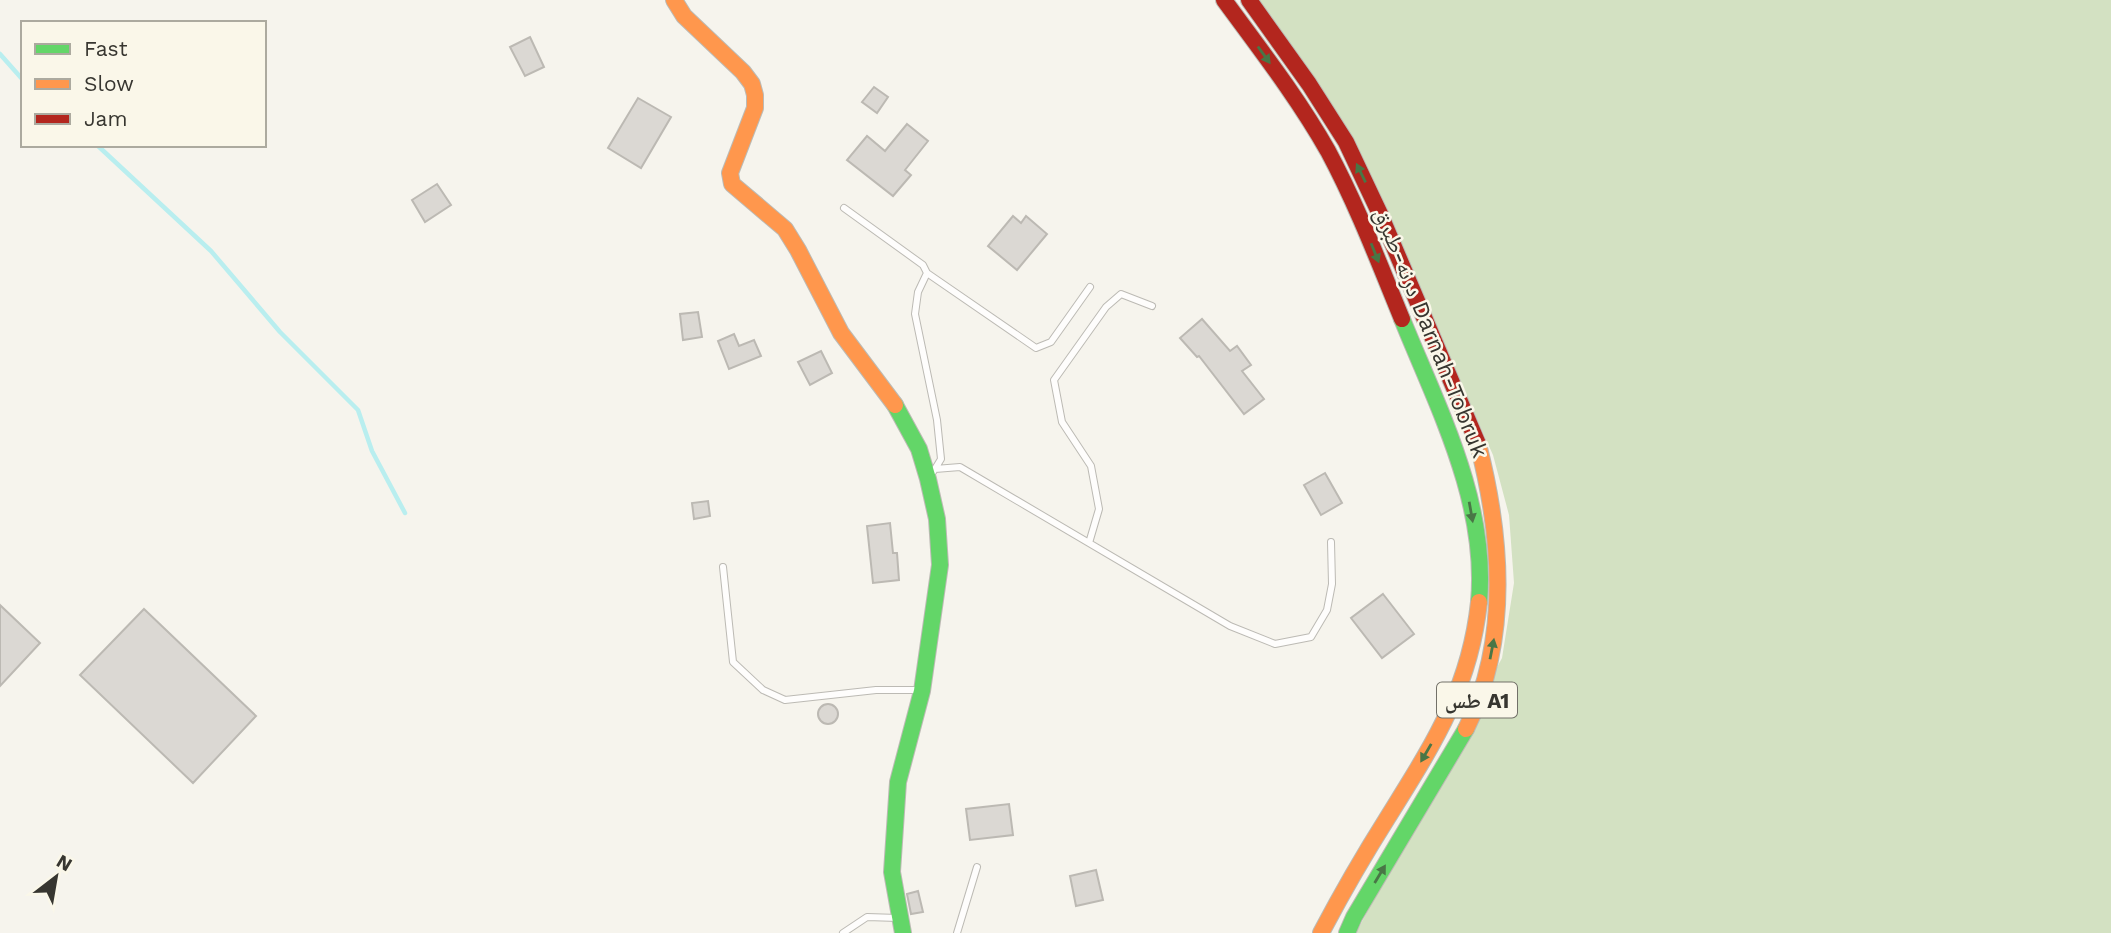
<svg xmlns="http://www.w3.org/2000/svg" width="2111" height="933" font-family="'Work Sans','Noto Naskh Arabic',sans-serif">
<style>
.green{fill:#d3e1c2}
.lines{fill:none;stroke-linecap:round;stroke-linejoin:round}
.stream{stroke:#b9eeef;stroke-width:4.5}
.building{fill:#dbd8d3;stroke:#bcb9b3;stroke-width:2}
.lane-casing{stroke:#bcbab4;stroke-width:8}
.fast-casing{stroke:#bcbab4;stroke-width:18}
.slow-casing{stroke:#bcbab4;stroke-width:18}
.jam-casing{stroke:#bcbab4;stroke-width:18}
.lane{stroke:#fefdfc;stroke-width:6}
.fast{stroke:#63d668;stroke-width:16}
.slow{stroke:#ff974d;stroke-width:16}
.jam{stroke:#b3261e;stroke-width:16}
.oneway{fill:#497646}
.labels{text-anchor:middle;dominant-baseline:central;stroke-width:5;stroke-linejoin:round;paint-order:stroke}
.shield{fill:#faf7e9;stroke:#727068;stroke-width:2}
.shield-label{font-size:21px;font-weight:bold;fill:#373630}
.street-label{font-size:23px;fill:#373630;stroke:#faf7e9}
</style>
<rect width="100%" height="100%" fill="#f6f4ed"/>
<path class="green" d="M1256,0h855v933h-755l146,-275 12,-75 -5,-68 -16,-60 -113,-252z"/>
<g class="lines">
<path class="stream" d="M0,54l23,26
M97,145l114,106 69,81 78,78 14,41 33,62"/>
</g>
<path class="building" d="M530,37l14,30 -19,9 -15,-29z
M874,87l14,10 -11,16 -15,-11z
M638,98l33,19 -30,51 -33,-20z
M907,124l21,17 -23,29 6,5 -18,21 -46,-36 20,-24 18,15z
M437,184l14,21 -26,17 -13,-22z
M1013,216l8,7 5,-7 21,18 -30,36 -29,-24z
M698,312l4,25 -19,3 -3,-26z
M1202,319l28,32 7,-5 14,19 -9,6 22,28 -20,15 -45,-58 -2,1 -17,-19z
M734,334l5,12 15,-6 7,16 -32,13 -11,-28z
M821,351l11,22 -22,12 -12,-23z
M1325,473l17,30 -21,12 -17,-30z
M708,501l2,15 -16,3 -2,-16z
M890,523l3,30h4l2,27 -26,3 -6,-57z
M1383,594l31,40 -32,24 -31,-40z
M0,605l40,38 -40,43z
M144,609l112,107 -63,67 -113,-108z
M818 714a10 10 0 1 1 20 0a10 10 0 1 1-20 0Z
M1009,804l4,31 -43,5 -4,-31z
M1096,870l7,30 -27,6 -6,-30z
M918,891l5,21 -12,2 -4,-20z"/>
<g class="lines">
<g class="lane-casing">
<path id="lane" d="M844,208l79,57 4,8 -9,19 -3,22 22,106 4,39 -8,13
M927,273l109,75 15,-6 39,-55
M935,469l25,-2 270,159 45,18 36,-7 16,-27 5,-26 -1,-42
M1089,543l10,-34 -8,-43 -29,-44 -8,-42 52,-73 15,-13 31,12
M723,567l10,95 30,28 22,10 91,-10h44
M843,933l24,-16 31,1
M957,933l20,-66"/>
</g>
<g class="fast-casing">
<path id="fast" d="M1402,319c36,89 86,184 77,283
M895,405l24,44 9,30 9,40 3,46 -18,126 -24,91 -6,90 11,61
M1347,933l7,-16 112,-188"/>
</g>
<g class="slow-casing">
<path id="slow" d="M674,0l10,16 59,56 9,12 3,11v13l-25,65 2,11 53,45 13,21 43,83 54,72
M1466,729c44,-88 36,-192 12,-285
M1321,933c21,-40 43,-78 67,-116 44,-71 82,-128 91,-215"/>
</g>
<g class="jam-casing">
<path id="jam" d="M1224,0c36,49 74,98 104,151 29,54 51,112 74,168
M1249,0l60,84 37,58 34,72 98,230"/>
</g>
<use href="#lane" class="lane"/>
<use href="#fast" class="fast"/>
<use href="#slow" class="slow"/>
<use href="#jam" class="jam"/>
</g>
<defs><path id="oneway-solid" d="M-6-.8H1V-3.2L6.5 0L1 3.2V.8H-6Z" transform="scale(1.75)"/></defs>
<g class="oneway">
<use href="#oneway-solid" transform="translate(1264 55) rotate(54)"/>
<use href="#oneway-solid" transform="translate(1361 173) rotate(-116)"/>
<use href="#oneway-solid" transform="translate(1375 253) rotate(68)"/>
<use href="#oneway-solid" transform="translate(1471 512) rotate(80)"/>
<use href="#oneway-solid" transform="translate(1492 649) rotate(-79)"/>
<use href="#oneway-solid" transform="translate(1426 753) rotate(120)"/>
<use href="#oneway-solid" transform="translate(1380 874) rotate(-59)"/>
</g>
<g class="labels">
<rect class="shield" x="1437" y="682.5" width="80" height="35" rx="5"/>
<g class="shield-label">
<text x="1477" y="700">طس A1</text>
</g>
<g class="street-label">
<text transform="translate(1431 333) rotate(68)">درنه-طبرق Darnah-Tobruk</text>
</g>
</g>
<rect x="21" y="21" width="245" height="126" fill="#faf7e9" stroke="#acaa9f" stroke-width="2"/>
<rect x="35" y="44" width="35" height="10" fill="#63d668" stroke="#acaa9f" stroke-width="2"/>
<text x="84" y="56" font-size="21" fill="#373630">Fast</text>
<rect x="35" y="79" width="35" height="10" fill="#ff974d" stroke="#acaa9f" stroke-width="2"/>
<text x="84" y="91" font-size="21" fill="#373630">Slow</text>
<rect x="35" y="114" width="35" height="10" fill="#b3261e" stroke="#acaa9f" stroke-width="2"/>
<text x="84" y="126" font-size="21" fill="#373630">Jam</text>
<g transform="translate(56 877) rotate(31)" stroke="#faf7e9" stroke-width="5" paint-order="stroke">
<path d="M0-5L12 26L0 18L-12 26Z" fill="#373630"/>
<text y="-10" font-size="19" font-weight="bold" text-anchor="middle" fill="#373630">N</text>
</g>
</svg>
